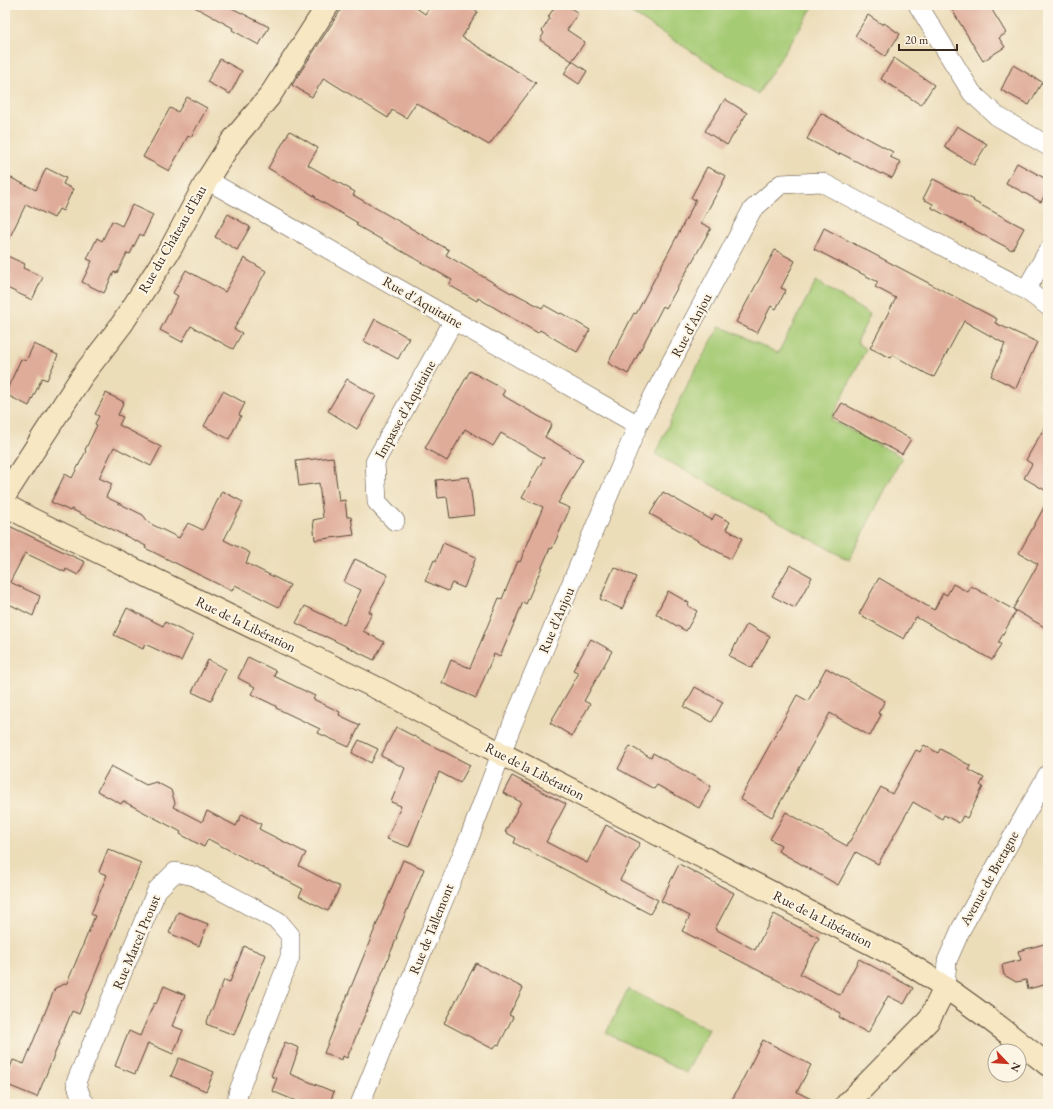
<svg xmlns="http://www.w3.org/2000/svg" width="1053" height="1109" font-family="'EB Garamond',serif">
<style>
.green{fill:#a6cb75;stroke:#707a4a}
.building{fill:#dfac99}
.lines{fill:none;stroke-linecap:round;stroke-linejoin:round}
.street-casing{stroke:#564535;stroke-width:20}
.secondary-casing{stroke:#564535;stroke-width:24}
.street{stroke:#fff;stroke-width:19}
.secondary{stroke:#f7e8c3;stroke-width:22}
.labels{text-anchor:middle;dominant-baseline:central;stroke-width:4;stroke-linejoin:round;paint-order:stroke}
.street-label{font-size:14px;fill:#3b2a1e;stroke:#fcf5e5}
</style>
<rect width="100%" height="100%" fill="#fcf5e5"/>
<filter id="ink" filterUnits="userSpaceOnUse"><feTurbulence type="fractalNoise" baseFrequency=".025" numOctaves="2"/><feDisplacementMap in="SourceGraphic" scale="8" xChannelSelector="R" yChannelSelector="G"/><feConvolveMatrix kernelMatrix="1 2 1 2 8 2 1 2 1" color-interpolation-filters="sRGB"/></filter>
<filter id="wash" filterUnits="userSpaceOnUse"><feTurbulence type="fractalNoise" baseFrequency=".012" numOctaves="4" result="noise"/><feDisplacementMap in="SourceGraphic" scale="16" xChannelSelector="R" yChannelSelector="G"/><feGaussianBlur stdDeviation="0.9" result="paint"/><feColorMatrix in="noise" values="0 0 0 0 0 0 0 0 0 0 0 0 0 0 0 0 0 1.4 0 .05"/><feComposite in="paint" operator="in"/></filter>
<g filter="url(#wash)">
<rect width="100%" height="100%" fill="#ecddb9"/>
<path class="green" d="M619,5h195l-56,89z
M816,281l54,34 -13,27 9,7 -35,71 71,37 -53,103 -194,-106 35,-75 30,-53 58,27z
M628,989l81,40 -23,44 -80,-40z"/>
<g id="blocks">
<path class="building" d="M191,5h35l43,22 -10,18 -27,-15 1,-2z
M344,5h68l13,9 6,-9h37l10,7 -16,25 74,46 -47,62 -73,-42 -10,15 -14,-8 -4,8 -64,-40 -12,19 -20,-12z
M556,5h10l12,8 -11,17 18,12 -13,19 -32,-21 4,-7 -2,-2 8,-13 -2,-1z
M949,5h40l17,28 -7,5 6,9 -22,14z
M868,15l15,10 1,-2 16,11 -15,22 -30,-20z
M894,58l40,27 -13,20 -40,-26z
M220,59l22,12 -12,23 -23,-12z
M572,61l15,10 -8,13 -15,-10z
M1013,65l29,17 -13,23 -28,-15z
M187,97l20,11 -16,29 -3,-1 -19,35 -26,-14 27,-49 8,4z
M725,99l22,14 -20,32 -22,-14z
M821,113l72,39 -3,5 11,5 -9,16 -10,-5 -1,1 -41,-21 -1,2 -32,-16z
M957,126l30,18 -13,21 -30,-18z
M290,131l28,17 -10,17 47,27 -2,3 96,55 -3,5 65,38 1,-1 30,16 2,-3 16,9 1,-1 29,17 -13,22 -37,-22 -2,3 -60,-35 -1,3 -28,-16 3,-5 -96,-55 2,-2 -43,-25 1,-1 -48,-29z
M1017,163l31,17v9l-7,13 -35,-19z
M707,167l19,9 -25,47 10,5 -45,80 -3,-2 -35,68 -20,-11 26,-50 2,1 60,-114 -5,-2z
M46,168l20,10 -3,6 10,5 -10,22 -4,-2 -5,9 -28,-14 -21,43v-72l31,15z
M933,179l41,21 -1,1 51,27 -12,22 -80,-42 1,-4 -10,-5z
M132,205l21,10 -10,21 -3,-2 -10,20 -3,-1 -10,20 -3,-1 -10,21 -22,-11 10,-21 -5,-2 10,-21 5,3 10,-20 10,5z
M228,214l22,13 -13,23 -22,-13z
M824,228l173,91 -2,4 42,19 -21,46 -25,-12 14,-32 -41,-23 -30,56 -7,-3 -34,-19 -2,3 -21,-10 26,-50 -21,-11 3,-5 -64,-33z
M775,250l20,11 -14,27 5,2 -10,19 -5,-3 -14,27 -21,-11z
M5,255l20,9 -2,4 20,9 -11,23 -27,-13z
M244,258l22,13 -32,58 8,4 -9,16 -42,-23 -9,16 -22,-12 18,-34 -5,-3 13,-23 39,22z
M375,319l34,19 -11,21 -34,-18z
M34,344l24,11 -11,25 -5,-2 -13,28 -24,-12 16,-35 5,2z
M470,371l35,19 -3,5 50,29 -7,13 38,22 -25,44 12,5 -18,41 -2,-1 -24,56 -3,-2 -23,55 -6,-3 -18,44 -34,-15 9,-23 19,8 29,-70 3,1 16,-38 2,1 23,-55 -21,-9 22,-40 -43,-25 -8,13 -28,-17 -18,32 -22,-13 17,-30h1z
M347,379l29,17 -19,33 -29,-18z
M223,391l22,12 -6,12 2,1 -12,23 -25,-13z
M106,393l18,9 -6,13 5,2 -4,8 42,22 -10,19 -37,-19 -15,31 13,6 -6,13 37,18 6,8 30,15 9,-15 15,7 19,-39 21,11 -19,38 26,13 -4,10 44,22 -11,22 -44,-22 -3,6 -87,-43 1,-2 -75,-37 -1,2 -19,-9 14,-28 7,4 14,-27 -1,-1 12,-25 -2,-1 4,-8 -4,-2z
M842,403l69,36 -9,15 -69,-36z
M1048,421v71l-24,-14 8,-14 -6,-4z
M333,457l6,44 6,-1 2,17h4l3,18 -39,5 -2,-20 10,-2 -4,-35 -20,3 -3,-25z
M469,477l5,38 -24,3 -3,-21 -9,1 -2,-18z
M663,492l49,28 3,-6 15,8 -4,7 16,9 -11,21 -81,-45z
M1048,500v129l-35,-20 25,-45 -19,-11z
M5,524l80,38 -7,13 -12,-6 -1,3 -40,-19 -15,29 30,14 -7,20 -28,-14z
M443,543l33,14 -12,31 -12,-5 -4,8 -23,-10 9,-21 2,1z
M355,559l33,16 -19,37 3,1 -9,18 21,11 -10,18 -49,-24v1l-29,-14 9,-17 39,19 17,-35 -17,-8z
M790,565l22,12 -17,31 -23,-12z
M614,567l22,10 -14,32 -22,-10z
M879,578l55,32 9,-17 4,2 6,-11 15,8 3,-6 45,25 -18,32 3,1 -9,16 -76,-43 -12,22 -45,-25z
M668,591l21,12 -1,3 9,5 -11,20 -30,-17z
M127,608l36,18 2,-4 28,14 -12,25 -36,-17 -2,5 -29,-14z
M747,624l23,12 -18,32 -23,-12z
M591,639l21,12 -28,50 6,3 -18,32 -22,-13 29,-50 -6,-3z
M248,657l28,14 -2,5 41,20 -2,3 27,13 -1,3 21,10 -11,22 -31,-14 2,-4 -44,-21v-2l-25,-12 4,-7 -17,-9z
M208,660l18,9 -15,32 -19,-9z
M826,668l59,33 -7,12 3,2 -11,21 -40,-23 -58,104 -32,-18 57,-104 11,6z
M695,687l28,15 -11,20 -28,-15z
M396,727l74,38 -10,18 -21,-11 -30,75 -22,-8 14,-33 -10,-4 14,-34 -24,-12z
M359,740l19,9 -7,14 -19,-10z
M924,745l14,8 2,-4 31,17 -2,4 15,8 -4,7 3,2 -16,31 -4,-2 -4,7 -15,-8 -2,4 -29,-17 -35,62 -22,-12 -18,33 -60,-34 3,-6 -11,-6 16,-27 61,34 34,-59 11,7 24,-44 4,2z
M630,746l21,12 2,-5 58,33 -12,22 -42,-23 -3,4 -36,-20z
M111,766l35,19 10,-3 15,8 4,13 -2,4 29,15 5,-11 29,15 6,-12 19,10 -2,5 47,24 -7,13 41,21 -12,24 -29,-15 4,-7 -95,-50 -4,8 -24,-13 1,-2 -58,-31 -2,3 -24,-13z
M512,776l54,28 -20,38 41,21 19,-38 34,18 -20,37 38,20 -8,14 -136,-71 2,-5 -11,-6 16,-30 -18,-9z
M108,849l33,14 -62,151 -7,-3 -35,86 -32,-13v-3l8,-21 11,4 31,-76 12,-5 3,-7 25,-60 -4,-2 16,-39 -8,-3z
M403,860l21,9 -28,68h1l-50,121 -4,-2 -1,4 -18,-7z
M679,864l55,29 -19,36 40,21 19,-36 45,24 -19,36 40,21 19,-36 54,29 -9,16 -16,-8 -20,37 -29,-16 2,-4 -159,-82 8,-15 -29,-15z
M178,912l30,12 -9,22 -30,-13z
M1048,943v41l-20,5 -2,-9 -10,2 -12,-7 -2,-10 19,-5 -3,-9z
M244,946l22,9 -32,80 -28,-11 18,-44 6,2z
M476,963l47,25 -14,27 4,2 -14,28 -2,-1 -4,5 -49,-26z
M164,986l21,9 -13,31 11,4 -10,24 -25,-11 -13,31 -20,-8 14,-35 11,5 14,-33 2,1z
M763,1040l48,25 -14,27 24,12h-91z
M285,1042l14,6 -9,26 44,18 -5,12h-26l-31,-13 5,-13 -6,-2z
M179,1058l35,14 -8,19 -35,-15z"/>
</g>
</g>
<g filter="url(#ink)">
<use href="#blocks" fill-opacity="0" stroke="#564535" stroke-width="1"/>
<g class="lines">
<g class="street-casing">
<path id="street" d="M918,5l54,88 25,23 51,30
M207,180l431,245
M1026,290l22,-39
M395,521l-18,-19 -2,-40 79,-142
M945,988l2,-27 14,-32 87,-155
M86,1104l-4,-4 -6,-18 81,-192 18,-18 19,4 84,45 12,14v22l-52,136 -1,11
M360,1104l38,-94 72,-174 42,-111 126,-300 114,-215 29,-26 40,-2 205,108 22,16"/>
</g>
<g class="secondary-casing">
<path id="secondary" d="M5,495l77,-119 40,-52 49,-76 36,-68 25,-39 37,-44 59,-92
M5,505l26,14 350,171 115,61 399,205c55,31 104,70 153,109
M847,1104l82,-84 16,-32"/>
</g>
<use href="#street" class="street"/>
<use href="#secondary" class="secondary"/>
</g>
</g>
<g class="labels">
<g class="street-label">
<text transform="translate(172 239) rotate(-60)">Rue du Château d'Eau</text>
<text transform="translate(423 302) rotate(30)">Rue d'Aquitaine</text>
<text transform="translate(691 325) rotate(-62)">Rue d'Anjou</text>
<text transform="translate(405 409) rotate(-61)">Impasse d'Aquitaine</text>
<text transform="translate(556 620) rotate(-67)">Rue d'Anjou</text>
<text transform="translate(246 624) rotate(26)">Rue de la Libération</text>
<text transform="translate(535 771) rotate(27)">Rue de la Libération</text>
<text transform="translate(989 878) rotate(-61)">Avenue de Bretagne</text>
<text transform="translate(823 919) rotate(27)">Rue de la Libération</text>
<text transform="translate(431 929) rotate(-68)">Rue de Tallemont</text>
<text transform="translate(136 942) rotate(-67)">Rue Marcel Proust</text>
</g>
</g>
<rect width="1053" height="1109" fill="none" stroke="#fcf5e5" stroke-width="20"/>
<g transform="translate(1007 1063) rotate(115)"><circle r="19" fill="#fcf5e5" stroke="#afa495"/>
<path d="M0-3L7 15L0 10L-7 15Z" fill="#c8321e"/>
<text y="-6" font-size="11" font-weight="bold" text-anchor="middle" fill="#3b2a1e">N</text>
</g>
<path d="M899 44v6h58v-6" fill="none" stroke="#3b2a1e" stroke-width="2"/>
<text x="905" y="44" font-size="12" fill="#3b2a1e" stroke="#fcf5e5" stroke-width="3" paint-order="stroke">20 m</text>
</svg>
